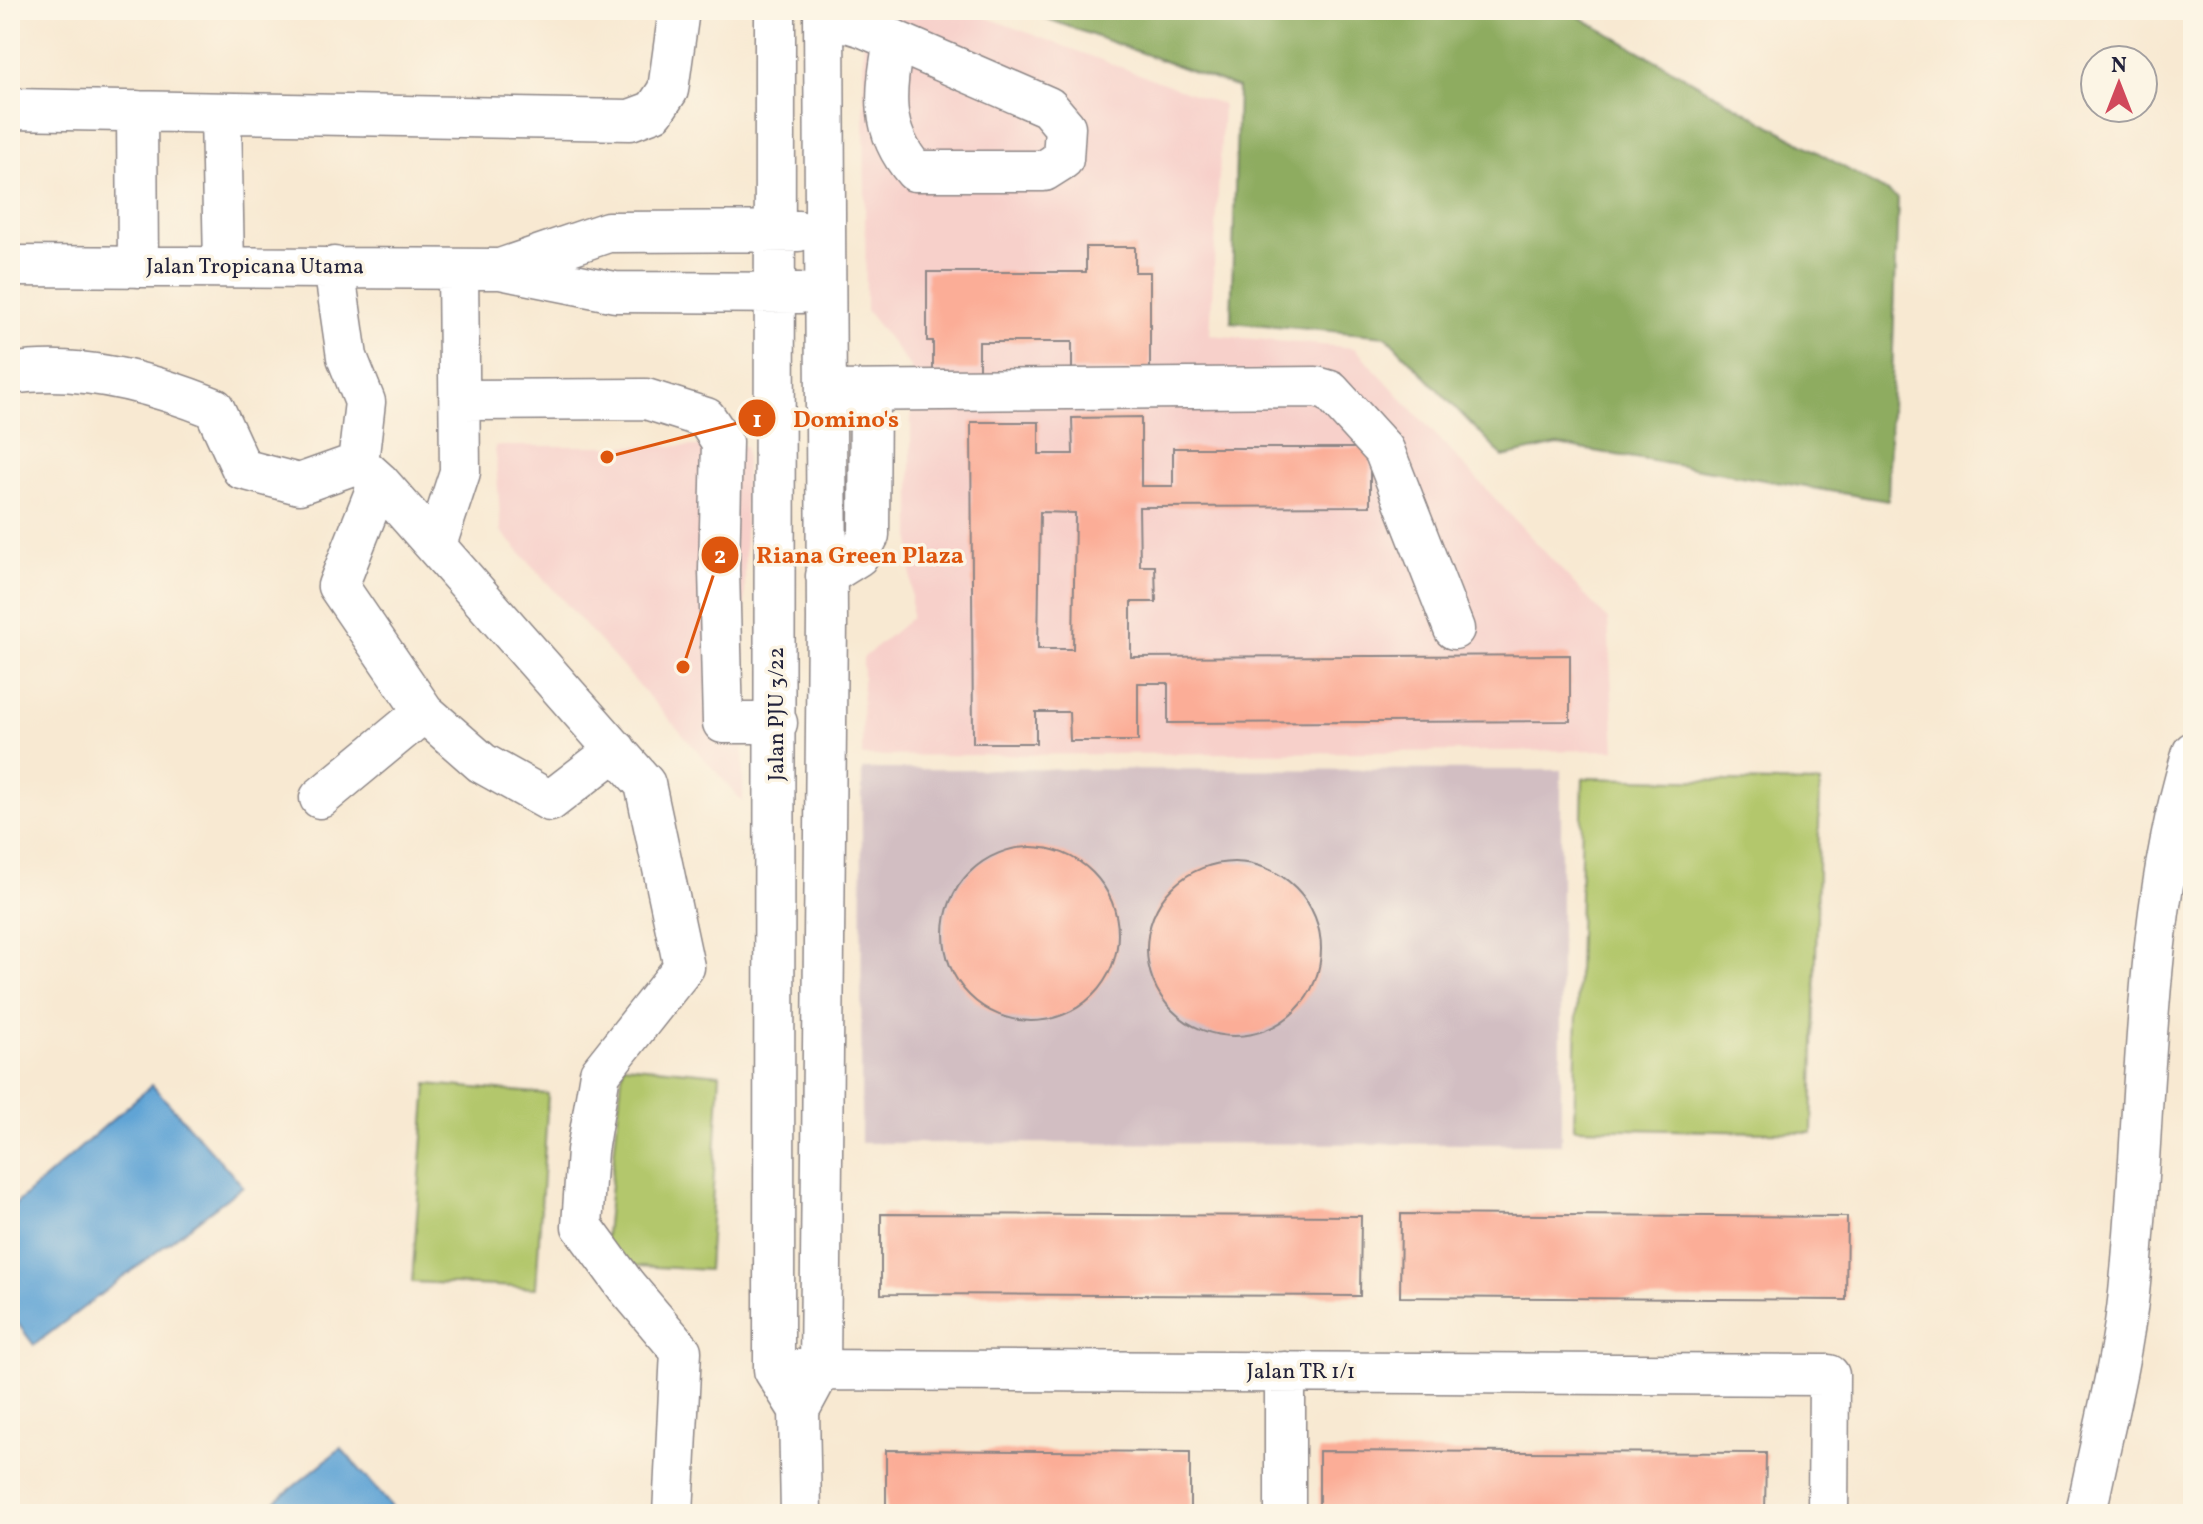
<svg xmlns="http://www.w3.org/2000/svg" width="2203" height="1524" font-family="Vollkorn,serif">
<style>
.built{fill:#f7d0ca}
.industrial{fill:#d2bec2}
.green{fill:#b3c76c;stroke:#6a7454;stroke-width:2}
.forest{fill:#8eac60;stroke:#58674e;stroke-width:2}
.water{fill:#60a4d5;stroke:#416388;stroke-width:2}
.building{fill:#fbad97;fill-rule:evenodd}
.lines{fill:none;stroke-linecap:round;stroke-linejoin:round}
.minor-casing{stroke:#8d8686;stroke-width:43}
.minor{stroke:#fff;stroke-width:40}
.labels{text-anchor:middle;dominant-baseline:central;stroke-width:7;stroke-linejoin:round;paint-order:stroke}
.street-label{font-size:22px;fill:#22223b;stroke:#fcf5e5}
.leader{fill:none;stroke:#de560e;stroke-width:3}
.callout-dot{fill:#de560e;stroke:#fcf5e5;stroke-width:3}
.mark-label{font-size:24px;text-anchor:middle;font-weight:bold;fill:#fff}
.callout-label{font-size:24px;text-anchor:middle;font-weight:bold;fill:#de560e;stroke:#fcf5e5;stroke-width:7;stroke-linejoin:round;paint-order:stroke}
</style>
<rect width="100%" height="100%" fill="#fcf5e5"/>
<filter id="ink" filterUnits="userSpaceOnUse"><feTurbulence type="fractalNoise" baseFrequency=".0125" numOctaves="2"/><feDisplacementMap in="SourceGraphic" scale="16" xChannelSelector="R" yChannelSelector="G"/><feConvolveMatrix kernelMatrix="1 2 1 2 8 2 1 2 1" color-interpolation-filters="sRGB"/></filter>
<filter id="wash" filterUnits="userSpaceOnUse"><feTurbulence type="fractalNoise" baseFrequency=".006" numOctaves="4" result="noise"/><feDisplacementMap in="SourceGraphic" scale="32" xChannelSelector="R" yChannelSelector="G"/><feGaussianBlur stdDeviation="1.8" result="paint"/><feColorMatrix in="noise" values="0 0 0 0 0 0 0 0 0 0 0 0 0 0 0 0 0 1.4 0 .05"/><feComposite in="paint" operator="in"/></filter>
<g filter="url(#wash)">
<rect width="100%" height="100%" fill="#f8e9d2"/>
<path class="built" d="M863,10h103l257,95 -13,230 145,13 253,272 7,130 -753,6 1,-98 48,-40v-250l-45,-58z
M495,446h251l-3,356 -242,-271z"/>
<path class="industrial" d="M862,769l699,1v374l-700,-1z"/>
<path class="green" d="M1583,778l237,5 -8,350 -238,-5z
M623,1065l97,9 -12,196 -105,-6z
M427,1084l121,10 -12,194 -124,-6z"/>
<path class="forest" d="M1023,10h544l331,188 -10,303 -330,-56 -55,12 -117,-121 -155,-14 7,-234z"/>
<path class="water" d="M152,1085l91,101 -209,159 -24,-32v-104z
M341,1448l57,66h-138z"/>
<g id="blocks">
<path class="building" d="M1086,247h49v25h15v98h-78v-28h-93v28h-46v-29h-6v-69h159z
M1141,417v69h32v-38h197v58l-231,1 1,59h15l1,36h-25v55l439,-2v66l-402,2v-40h-30v58h-68l-1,-29h-33v31h-63l-2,-321h68v32h34l-1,-36zM1040,512l35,1 -2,136h-35z
M944 934a87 87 0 1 1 174 0a87 87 0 1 1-174 0Z
M1147 949a87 87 0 1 1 174 0a87 87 0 1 1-174 0Z
M881,1214l480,2 -1,80 -479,-2z
M1401,1214l446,3 -1,83 -446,-3z
M886,1450l304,2v62h-304z
M1319,1451l447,2 -1,61h-446z"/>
</g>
</g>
<g filter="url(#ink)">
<use href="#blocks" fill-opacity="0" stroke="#8d8686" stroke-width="2"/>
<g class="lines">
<g class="minor-casing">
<path id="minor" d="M775,10l-1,1360 25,40
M824,15l39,12 185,80 17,20 -2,32 -19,12h-129c-36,-41 -30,-79 -21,-131
M10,109l620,11 24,-9 14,-21 11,-80
M137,111l1,156
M221,113l3,154
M10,266l490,3 115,23 185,1
M334,267l13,90 18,45 -7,61
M500,269l108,-37 190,-1
M10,374c69,-11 140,8 204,34l28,61 57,15 59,-21 21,19 266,302 39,183 -84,106 -13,78 -5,75 44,60 55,65 -8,163
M827,391l489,-4 14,4 54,59 70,179
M460,400l186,-1 60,19 16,24 -3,128 4,153h54
M379,482l-41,104 86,126 58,51 68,38 66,-51
M436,545l24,-73 -2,-203
M826,576l32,-20 11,-21 1,-144
M320,798l104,-86
M796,1370l1033,5 -1,139
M1285,1372v142
M801,1514l-2,-104 21,-39 7,-752 -3,-609
M2086,1514c14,-73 35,-147 43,-221 18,-175 11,-372 64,-541"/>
</g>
<use href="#minor" class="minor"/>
</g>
</g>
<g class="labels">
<g class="street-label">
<text x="255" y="267">Jalan Tropicana Utama</text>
<text transform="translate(777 714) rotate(-90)">Jalan PJU 3/22</text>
<text x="1301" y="1372">Jalan TR 1/1</text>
</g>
</g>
<path class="leader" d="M607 457L757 418M683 667L720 555"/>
<g class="callout-dot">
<circle cx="607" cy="457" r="8"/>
<circle cx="683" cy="667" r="8"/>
<circle cx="757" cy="418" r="20"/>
<circle cx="720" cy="555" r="20"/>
</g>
<g class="mark-label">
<text x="757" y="427">1</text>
<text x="720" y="563">2</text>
</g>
<g class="callout-label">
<text x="846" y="427">Domino's</text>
<text x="860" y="563">Riana Green Plaza</text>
</g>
<rect width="2203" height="1524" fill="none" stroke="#fcf5e5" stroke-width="40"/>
<g transform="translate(2119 84)"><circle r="38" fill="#fcf5e5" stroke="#a5a1a1" stroke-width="2"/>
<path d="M0-6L14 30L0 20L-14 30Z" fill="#d1495b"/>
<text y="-12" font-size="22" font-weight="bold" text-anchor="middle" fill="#22223b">N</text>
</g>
</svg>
